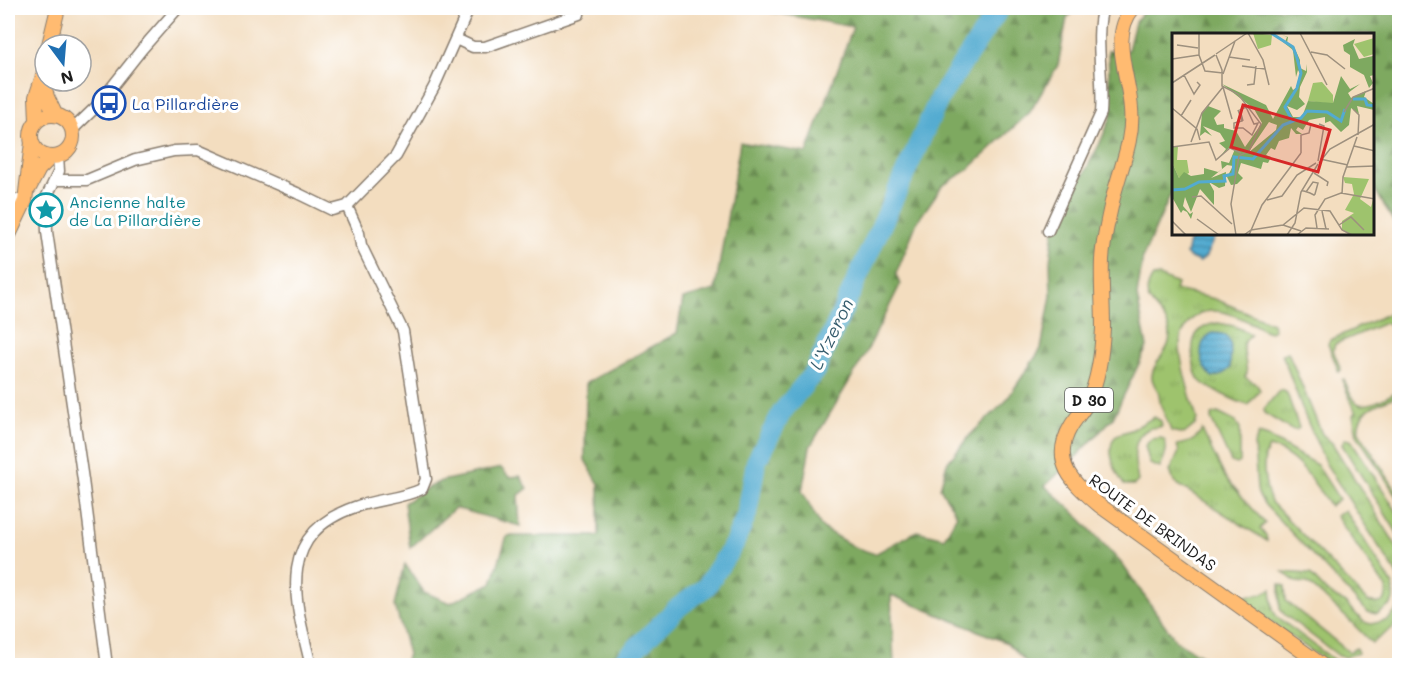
<svg xmlns="http://www.w3.org/2000/svg" width="1407" height="673" font-family="Mali,sans-serif">
<style>
.grass{fill:url(#grass-tufts);stroke:#5d7044;stroke-width:1.5}
.forest{fill:url(#forest-firs);stroke:#4d623e;stroke-width:1.5}
.water{fill:url(#water-rules);stroke:#386476;stroke-width:1.5}
.lines{fill:none;stroke-linecap:round;stroke-linejoin:round}
.river{stroke:#53abd0;stroke-width:20}
.minor-casing{stroke:#887c6e;stroke-width:13}
.major-casing{stroke:#887c6e;stroke-width:16}
.minor{stroke:#fff;stroke-width:10}
.major{stroke:#ffbb71;stroke-width:14}
.labels{text-anchor:middle;dominant-baseline:central;stroke-width:6;stroke-linejoin:round;paint-order:stroke}
.shield{fill:#fff;stroke:#606060;stroke-width:1.5}
.shield-label{font-size:15px;font-weight:bold;fill:#1c1c1c}
.transit-label{font-size:16px;fill:#164399;stroke:#fff;text-anchor:start}
.culture-label{font-size:16px;fill:#0d838f;stroke:#fff;text-anchor:start}
.street-label{font-size:16px;fill:#1c1c1c;stroke:#fff}
.water-label{font-size:18px;font-style:italic;fill:#355c6d;stroke:#fff}
.inset-river{fill:none;stroke:#53abd0;stroke-width:3}
.inset-road{fill:none;stroke:#9d907e;stroke-width:1.5}
.view{fill:#d62828;fill-opacity:0.15;stroke:#d62828;stroke-width:3}
.inset-edge{fill:none;stroke:#1c1c1c;stroke-width:3}
</style>
<defs>
<pattern id="grass-tufts" width="24" height="20" patternUnits="userSpaceOnUse" patternTransform="scale(1.5)"><rect width="24" height="20" fill="#9ec36d"/><path d="M3 7l-1-3M5 7V3M7 7l1-3M15 17l-1-3M17 17v-4M19 17l1-3" fill="none" stroke="#88a75e"/></pattern>
<pattern id="forest-firs" width="22" height="20" patternUnits="userSpaceOnUse" patternTransform="scale(1.5)"><rect width="22" height="20" fill="#7ea960"/><path d="M5 1l3.5 6h-7zM16 11l3.5 6h-7z" fill="#66894e"/></pattern>
<pattern id="water-rules" width="6" height="5" patternUnits="userSpaceOnUse" patternTransform="scale(1.5)"><rect width="6" height="5" fill="#53abd0"/><path d="M0 2.5h6" fill="none" stroke="#448aa8"/></pattern>
</defs>
<rect width="100%" height="100%" fill="#fff"/>
<filter id="ink" filterUnits="userSpaceOnUse"><feTurbulence type="fractalNoise" baseFrequency=".0167" numOctaves="2"/><feDisplacementMap in="SourceGraphic" scale="12" xChannelSelector="R" yChannelSelector="G"/><feConvolveMatrix kernelMatrix="1 2 1 2 8 2 1 2 1" color-interpolation-filters="sRGB"/></filter>
<filter id="wash" filterUnits="userSpaceOnUse"><feTurbulence type="fractalNoise" baseFrequency=".008" numOctaves="4" result="noise"/><feDisplacementMap in="SourceGraphic" scale="24" xChannelSelector="R" yChannelSelector="G"/><feGaussianBlur stdDeviation="1.35" result="paint"/><feColorMatrix in="noise" values="0 0 0 0 0 0 0 0 0 0 0 0 0 0 0 0 0 1.4 0 .05"/><feComposite in="paint" operator="in"/></filter>
<g filter="url(#wash)">
<rect width="100%" height="100%" fill="#f3ddbf"/>
<path class="grass" d="M1159,276l18,8 -2,6 40,9 57,24 2,7 -3,2 -5,-1c-23,-12 -59,-35 -79,-6 -2,4 -5,8 -6,12 -5,17 11,64 16,82l-2,6 -11,9 -13,-3c-3,-9 -7,-17 -10,-25 -2,-5 -1,-10 -3,-14 -2,-6 -7,-10 -6,-17 2,-17 22,-24 17,-46 -5,-21 -34,-26 -16,-52z
M1399,309v33l-6,-16 -8,-3 -50,21 -2,6 8,20 -2,2 -11,-28 2,-4z
M1218,323l16,3 17,8 -8,10 4,29 -2,4 12,8 3,5 -12,15c-9,-2 -40,-17 -47,-23 -5,-4 -6,-11 -7,-17 -4,-22 -1,-39 24,-42z
M1288,352l34,82 10,9 67,107v28l-73,-114 -21,-48 -23,-62z
M1344,379c3,7 6,17 11,22 10,11 34,-6 44,-11v5c-18,8 -43,13 -40,37l40,63v5l-42,-65 -4,-20 3,-2 -14,-33z
M1282,390l5,3 12,35 -3,2 -6,-1 -26,-16v-4l14,-17z
M1218,413l18,9 4,6v34l-3,2 -6,-2 -20,-43 1,-4z
M1154,417l7,4 1,5c-5,2 -9,1 -14,3 -19,10 -13,35 -10,52l-4,4h-10c-8,-12 -20,-36 -8,-49 4,-4 12,-4 17,-7 7,-4 14,-8 21,-12z
M1202,430l23,47 40,46 -5,6 6,6 1,6 -93,-59 -4,-11 9,-19 -2,-7c12,-2 19,-4 25,-15z
M1259,434l9,3 49,28 22,34 -9,7c-15,-22 -33,-53 -61,-59 -9,13 -4,40 2,55l96,99c13,6 21,1 19,-13l-50,-72 9,-6 48,75c3,17 -1,21 -16,29l-10,-2 -102,-107 -7,-11 -1,-5 -3,-45z
M1160,438l4,1c5,11 0,19 -4,29l-10,-4 -5,-18 6,-7z
M1344,439l7,1 48,75v21l-57,-91z
M1283,572l27,2 17,18 17,10 20,20 7,2 17,-4 11,-12v15l-27,20 -24,-24 -40,-36 -12,-1z
M1280,584l5,2 1,15 63,51 7,-4 2,5 -12,4 -7,-1 -54,-41 -5,-6z
M1271,589l2,21 4,7 61,46 -1,2h-6l-84,-60 -2,-9 16,-2z"/>
<path class="forest" d="M772,8h304l-9,10 -9,47 -28,47 -61,57 -27,17 -25,36 -21,52 4,11 -35,70 -55,92 -8,44 20,37 32,19 21,7 42,-23 27,7 13,-23 -17,-27 7,-25 24,-29 34,-32 36,-53 10,-53 -1,-35 4,-31 45,-85 12,-28 -3,-66 20,-1 7,-28 11,-14h253v223l-26,-45 -1,-152h-199v155l-30,68 -6,39 10,51 -34,71 -36,38 -32,30 28,25 49,53 54,77 42,24h-189l-22,-22 -116,-48 3,70h-490l4,-11 -13,-49 10,-41 19,28 26,11 42,-20 15,-47h92v-52l-14,-24 1,-77 91,-50 6,-34 32,-9 25,-148 67,11 46,-126 -82,-15z
M501,468l8,9 11,-1 8,12 -10,8 2,30 -65,-18 -45,40 -6,-45 23,-15 14,-7z"/>
<path class="water" d="M1191,234h25l-10,22 -6,6 -10,-4 -4,-4z
M1212,333c25,-1 18,17 18,35 -6,6 -10,9 -18,9 -12,-13 -17,-33 0,-44z"/>
<g class="lines">
<path class="river" d="M618,666l58,-57 30,-22 28,-43 13,-30 9,-52 26,-50 33,-41 125,-274 60,-89"/>
</g>
</g>
<g filter="url(#ink)">
<g class="lines">
<g class="minor-casing">
<path id="minor" d="M456,39l17,8h12l94,-33v-6
M73,129l23,-22 46,-58 36,-41
M58,157l1,14 -13,27 1,34 36,248 24,186
M55,180h32l48,-20 39,-9 24,-1 99,43 35,17 15,-4 49,-50 38,-69 35,-79
M8,199l17,2
M1048,231l53,-118c3,-30 -7,-81 2,-105
M311,666c-16,-65 -37,-131 44,-159 22,-8 46,-8 67,-18l4,-10 -23,-148 -42,-86 -2,-12 -12,-27"/>
</g>
<g class="major-casing">
<path id="major" d="M1133,8c-24,29 -4,67 -2,101 3,32 -12,62 -19,93 -4,18 -9,39 -10,58 -1,23 1,45 1,68 -1,23 -4,50 -14,71 -4,10 -12,17 -18,27 -21,36 1,56 28,79l224,161
M49,45l9,-37
M43,80l4,17 8,17
M31 136a21 21 0 1 1 42 0a21 21 0 1 1-42 0Z
M37,121l-1,-24 9,-27
M29,188l10,-19 12,-12
M8,237l17,-36 7,-59"/>
</g>
<use href="#minor" class="minor"/>
<use href="#major" class="major"/>
</g>
</g>
<defs>
<g id="bus-ring" transform="scale(1.725)"><circle r="9.5" fill="#fff" stroke="#1a4fb4" stroke-width="1.5"/><path d="M-5-6H5V4H4V6H2V4H-2V6H-4V4H-5ZM-3.5-4V0h7V-4ZM-3.5 1.2v1.5H-2V1.2ZM2 1.2v1.5H3.5V1.2Z" fill="#1a4fb4"/></g>
<g id="sight-ring" transform="scale(1.725)"><circle r="9.5" fill="#fff" stroke="#0f9aa8" stroke-width="1.5"/><path d="M0-6L1.8-2.2L6-1.7L2.9 1.2L3.7 5.4L0 3.3L-3.7 5.4L-2.9 1.2L-6-1.7L-1.8-2.2Z" fill="#0f9aa8"/></g>
</defs>
<g fill-rule="evenodd">
<use href="#bus-ring" x="109" y="103"/>
<use href="#sight-ring" x="46" y="210"/>
</g>
<g class="labels">
<rect class="shield" x="1065" y="388" width="48" height="24" rx="4.5"/>
<g class="shield-label">
<text x="1089" y="400">D 30</text>
</g>
<g class="transit-label">
<text x="132" y="103">La Pillardière</text>
</g>
<g class="culture-label">
<text x="69" y="201">Ancienne halte<tspan x="69" dy="18">de La Pillardière</tspan></text>
</g>
<g class="street-label">
<text transform="translate(1153 522) rotate(36)">ROUTE DE BRINDAS</text>
</g>
<g class="water-label">
<text transform="translate(831 334) rotate(-64)">L'Yzeron</text>
</g>
</g>
<g transform="translate(1172 33)">
<rect width="202" height="202" fill="#f3ddbf"/>
<path d="M81,0l19,2 -1,10 -13,4zM150,49l11,13v9l-25,-3 5,-18zM6,113l-1,14h10l2,13 -10,5 -7,-16v-15zM171,144l26,2 -9,20 11,8 2,-7 1,35h-24l-8,-5v-9l12,-8 -9,-3 9,-16 -2,-10 -7,-1z" fill="#9ec36d"/>
<path d="M101,1l12,8 2,-5 -5,-2 6,2 -1,6 7,4 6,13v8l6,3v-7l1,8 -7,15 -1,10 6,7 -8,6 -10,-4 6,11h9l6,-16 25,2 8,-27 9,13 10,-5 -12,9 3,5 15,-7 -2,6 10,7v6l-17,-4 2,8 -8,-6 -2,17 -8,7 -11,-11 -5,2v-6l-16,3 -6,10 -5,-3 -2,3 6,4h-6l-5,-6 -2,10 -10,3 -4,9 -4,-2 -5,7 5,2 -3,6 -5,-1 -2,7 -20,-6 -3,10 5,5 -6,6 -6,1 -4,-8 6,-11 -6,-1 -16,13 15,-6 -1,14 -6,2 -10,-6 5,9v14l-14,-16 -9,23 -6,-15 -2,9 7,8 3,-2 -2,7 -4,-7 -4,-2 -2,3 -9,-16v-35l7,16 5,-6 7,4 13,-2v-6l14,4 4,-3 -1,-8 8,2 6,-14 -5,-2 -10,10 6,-8 -7,-6 6,-2 -5,-8 -17,-7 9,10 -7,-4 -5,4 2,-23 6,-7 13,5 -7,7 3,7 7,-1v4l12,3 9,16 17,-24 -8,-14 -32,-25 44,21 7,14 18,-33 2,4 3,-2 4,-14 -2,-4 -2,7 -3,-27zM97,89l8,3 -1,5 -28,23zM183,6l-2,6 6,14 14,-3 1,19 -4,1 3,7 -4,5 -5,-13 -14,-8v-12l-6,-4 -1,-6z" fill="#7ea960" fill-rule="evenodd"/>
<path d="M202,5v16l-10,3 -10,-13z" fill="#9ec36d"/>
<path class="inset-river" d="M99,0l22,14 4,11 4,15 -4,15 -12,19 7,13M181,66h12l2,6 8,1M0,157l13,-1 14,-7 26,-1 -1,-5 9,-2 1,-17 19,2 30,-34 18,-7 6,-7 20,1 14,9 4,-12"/>
<path class="inset-road" d="M27,0v22l6,16 18,2M76,0l15,27 6,25M128,0l27,52M5,12l21,3M139,19l16,3 18,14M44,21l31,-21M44,22l6,15v16l16,8 23,30 -12,27 -10,5 -8,48 5,31M57,24l21,3M0,26l27,-4M70,33l23,3M51,41l12,-33M12,42l10,19 6,-9 -3,-3M0,50l43,-28M75,52l7,-1 2,-18M51,54l9,32M74,74l8,17 4,-1 -6,12 -9,-7h-9v-5l8,-2 -4,-11 5,11 -3,-11zM0,75l25,21 3,11M181,76l6,6 -1,20M172,79l9,-15 22,-9M9,83l10,-16M19,109l11,-29 21,-26M182,113l21,5M0,114l37,-5 7,18 14,-12 11,5M129,120v-18l8,-2 2,-9M148,126l28,6M146,128l6,-35 -5,-2M147,130l11,-14 45,-25M175,134l28,-1M142,140l14,9 -1,4M130,157l1,1h1l6,2 4,2 1,-1 3,-11 -5,-1 -7,10M170,161l1,-17 14,-40M20,164l9,-1 31,28M95,167l15,-4 15,-21 19,-12M150,178l4,18M25,186l22,16M0,188l14,14M111,192l18,6M167,192l12,-8 13,13M145,195l-2,-13 10,-16 16,-6 34,6M72,202l7,-5 32,-5 21,-17 26,3 12,19 10,5M77,202l13,-30 39,-52M115,202l8,-12 6,-31 17,-28M125,202l9,-7 23,1"/>
<path class="view" d="M71,72l87,25 -12,42 -87,-25z"/>
<rect width="202" height="202" class="inset-edge"/>
</g>
<rect width="1407" height="673" fill="none" stroke="#fff" stroke-width="30"/>
<g transform="translate(63 63) rotate(164)"><circle r="28" fill="#ffffff" stroke="#a4a4a4" stroke-width="1.5"/>
<path d="M0-4.5L10 22L0 15L-10 22Z" fill="#1f6fb2"/>
<text y="-9" font-size="16" font-weight="bold" text-anchor="middle" fill="#1c1c1c">N</text>
</g>
</svg>
